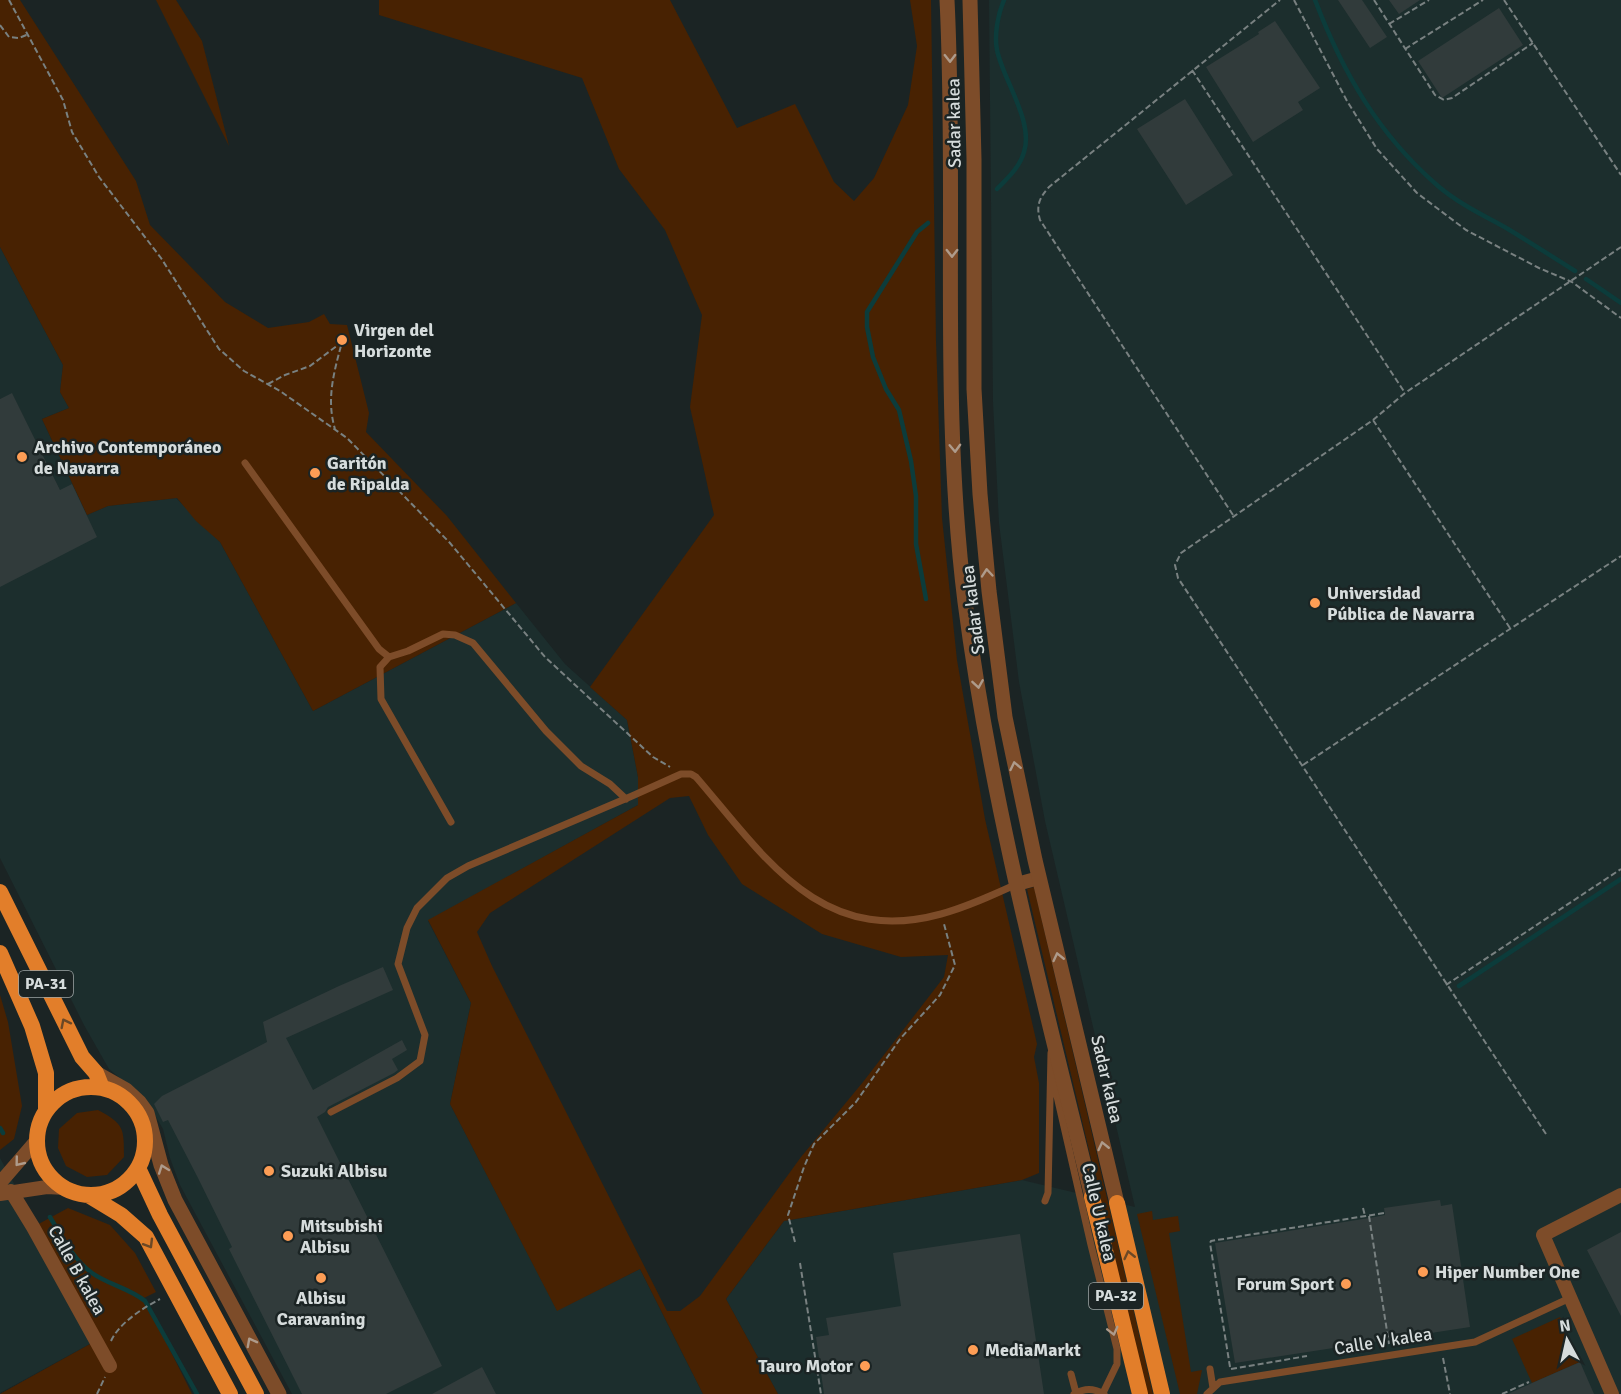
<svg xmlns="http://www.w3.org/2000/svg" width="1621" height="1394" font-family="Signika,sans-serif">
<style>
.built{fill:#1c2e2d}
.green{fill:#482202;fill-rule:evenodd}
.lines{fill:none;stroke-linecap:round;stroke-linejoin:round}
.stream{stroke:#0c3c3b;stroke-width:4.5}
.building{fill:#313b3b}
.path{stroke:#798181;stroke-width:2;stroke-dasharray:6 3;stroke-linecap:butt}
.service{stroke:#7d4c29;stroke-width:7}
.minor{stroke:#7d4c29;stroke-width:14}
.tertiary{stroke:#7d4c29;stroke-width:15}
.trunk{stroke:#e27e2a;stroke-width:16}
.oneway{stroke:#ae9b8b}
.oneway2{stroke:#6b4826}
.poi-dot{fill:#fd9d55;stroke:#1b2424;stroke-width:2}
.labels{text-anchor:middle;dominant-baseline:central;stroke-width:5;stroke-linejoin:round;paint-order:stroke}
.shield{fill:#1b2424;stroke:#9ea5a5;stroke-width:1.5}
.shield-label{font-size:16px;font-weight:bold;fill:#d6dcdc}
.street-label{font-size:18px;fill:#d6dcdc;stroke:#1b2424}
.poi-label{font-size:18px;font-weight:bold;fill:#d6dcdc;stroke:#1b2424;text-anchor:start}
</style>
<rect width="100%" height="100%" fill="#1b2424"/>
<path class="built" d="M989,0h632v1394h-843l-52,-95 58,-78 238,-41 113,27 -90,-386 -26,-139 -20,-159 -6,-121z
M0,247l63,118 -3,27 9,16 -27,11 45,96 21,-9 68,-8 44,44 93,169 203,-108 49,61 62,56 11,57v28l-210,116 43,82 -21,101 107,206 83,-41 63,125h-411l-112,-209 -10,-27 -7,-29 -17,-29 -37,-31 -25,-44 -84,-167v-336l60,-32 -48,-96 -12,5z
M0,1158l99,181 -99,54z"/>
<path class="green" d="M0,0h20l116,181 14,44 75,77 43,26 41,-6 15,-8 6,10 17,1 22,88 -3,19 81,84 69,87 -203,108 -93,-169 -24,-21 -19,-23 -69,8 -21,9 -45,-96 27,-11 -9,-16 3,-27 -63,-118z
M156,0h20l26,41 27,105z
M379,0h291l67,128 58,-24 39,78 20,19 20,-23 34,-73 9,-59 -7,-46h21l5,341 6,177 15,142 28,159 52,225 -3,13 5,26v90l-17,7 -238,41 -58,78 52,95h-75l-63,-125 -83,42 -107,-207 21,-101 -43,-83 210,-115v-28l-11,-57 -37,-33 124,-172 -24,-108 12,-92 -37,-85 -46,-61 -37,-91 -203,-63zM689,796l19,39 34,49 80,50 79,23 47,-2 -4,22 -81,105 -62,75 -101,139 -20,15h-13l-175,-345 -15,-34 13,-19 180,-115z
M1034,887l119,507h-6l-120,-505z
M0,995l8,27 14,84 -8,33 -14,11z
M98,1110c26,14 26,18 26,47l-17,18 -20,2 -21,-11 -8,-18 1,-19 18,-16z
M68,1208l42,17 25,28 21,39 -12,6 48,96h-192l99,-55 -66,-112z
M1152,1211l1,9 25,-4 2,15 -11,2 22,139 11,-2 -5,24h-17l-43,-180z
M1560,1317l20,45 -48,21 -20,-44z"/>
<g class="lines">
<path class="stream" d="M1315,0c28,73 63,134 123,186 21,18 47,30 70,43 23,14 45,28 67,42
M997,189c10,-10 23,-22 27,-37 10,-31 -21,-72 -27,-102 -3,-15 1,-36 7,-50
M1586,279l35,24
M926,599l-10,-55v-48l-5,-35 -12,-51 -13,-21 -13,-32 -6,-30v-15l50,-80 11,-9
M1459,986l162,-107
M0,1128l3,5
M50,1217c12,20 23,42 42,56 17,12 37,15 53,28l52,93"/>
</g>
<path class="building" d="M1338,0h24l25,37 -17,11z
M1389,0h31l-21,14z
M1499,8l24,37 -81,53 -24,-37z
M1275,21l45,67 -22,14 5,8 -50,32 -47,-75 53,-33 -1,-2z
M1185,99l48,76 -47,30 -49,-76z
M12,393l48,97 12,-6 25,53 -97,50v-188z
M383,967l10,23 -107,48 27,52 89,-50 5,10 -15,9 6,11 -4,3 -66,34 -3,5 -8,5 125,249 -56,28h-84l-73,-145 3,-2 -34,-69 -30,-58 -5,2 -9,-18 8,-8 105,-54 -4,-20 76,-36z
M1440,1200l1,6 11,-2 18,123 -235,36 -20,-120 160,-26 10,-2 -1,-7z
M1621,1232v84l-34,-66z
M1020,1234l24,160h-220l-8,-57 13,-2 -3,-17 75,-12 -8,-53z
M1580,1362l14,32h-86l24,-11z
M482,1367l14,27h-64z"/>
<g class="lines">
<path class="path" d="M9,0l54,100 9,32 27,45 62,81 58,91 25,22 36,20 67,47 103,105 95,114 108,100 17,10
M1294,0l53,101 30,48 40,44 49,37 73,38 33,14 49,36
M1374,0l61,95 9,5 8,-2 81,-55
M1504,0l117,175
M1389,24l40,-24
M0,25l9,12 10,1 10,-4
M1405,49l78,-49
M1192,70l213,323
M268,384l17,-9 25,-9 32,-24c-8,30 -16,57 -7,87
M1373,420l137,208
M1233,515l-193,-295c-4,-14 -1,-22 9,-33l231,-187
M1303,765l318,-209
M1446,985l175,-116
M1546,1134l-368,-556 -3,-13 6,-12 192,-133 32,-27 216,-146
M1363,1208l2,8
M1369,1216l20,128
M795,1242l-7,-27 16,-48 10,-23 42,-42 44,-63 40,-44 15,-30 -11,-41
M800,1263l21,131
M111,1341c8,-18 32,-33 49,-42
M1443,1358l7,36
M1230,1367l-20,-124 1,-2 173,-28
M1231,1369l76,-13
M97,1394l8,-17
M1502,1394l27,-12"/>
<path class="service" d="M245,463l134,186 10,8 19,-6 35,-17 12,1 18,8 73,88 35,35 29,18 16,15
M389,657l-9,10 1,32 70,123
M1051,1070l40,175 26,104v15l-14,29
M331,1112l66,-34 23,-17 5,-26 -27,-71 9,-36 10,-20 30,-30 21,-12 164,-70 49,-22h10l5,3c69,80 124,170 245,137 26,-7 52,-19 76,-30
M1045,1201l3,-8 3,-140
M1210,1369l3,19
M1071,1374l5,19
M1074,1394c11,-6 19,-6 30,0
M1207,1394l13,-12 255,-40 95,-44"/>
<path class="minor" d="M1017,884l22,-6
M0,1183l37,-43
M11,1191l22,36 77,139
M0,1194l47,-7 18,1
M1612,1394l-69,-159 78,-40"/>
<path class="tertiary" d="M947,0c10,200 -7,403 18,602 26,201 79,399 127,595
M970,0l4,159v230l6,105 9,97 16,126 30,143 82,343
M96,1073l30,17 13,12 8,11 14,52 14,35 104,194"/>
<path class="trunk" d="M0,892l82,165 14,16 6,15
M0,953l32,73 14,47v38
M37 1141a54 54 0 1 1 108 0a54 54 0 1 1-108 0Z
M138,1168l22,47 96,179
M88,1195l33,20 25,22 84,157
M1092,1197l48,197
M1117,1203l45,191"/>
</g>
<defs><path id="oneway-chevron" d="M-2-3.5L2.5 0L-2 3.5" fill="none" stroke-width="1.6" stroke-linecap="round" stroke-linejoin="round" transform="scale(1.5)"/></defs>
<g class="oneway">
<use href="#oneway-chevron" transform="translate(950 58) rotate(89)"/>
<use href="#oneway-chevron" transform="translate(952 253) rotate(90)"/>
<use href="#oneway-chevron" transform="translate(955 448) rotate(88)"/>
<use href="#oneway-chevron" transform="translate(987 573) rotate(-95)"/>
<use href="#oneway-chevron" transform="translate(978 684) rotate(81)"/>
<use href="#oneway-chevron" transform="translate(1015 766) rotate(-102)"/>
<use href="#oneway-chevron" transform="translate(1058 957) rotate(-103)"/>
<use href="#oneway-chevron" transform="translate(1103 1146) rotate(-103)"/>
<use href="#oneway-chevron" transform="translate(19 1162) rotate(129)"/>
<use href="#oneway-chevron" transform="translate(163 1169) rotate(-110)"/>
<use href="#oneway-chevron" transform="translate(1113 1331) rotate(76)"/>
<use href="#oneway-chevron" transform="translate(251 1342) rotate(-118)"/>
</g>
<g class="oneway2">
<use href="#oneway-chevron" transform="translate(65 1023) rotate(-117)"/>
<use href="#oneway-chevron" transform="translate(149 1244) rotate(59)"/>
<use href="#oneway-chevron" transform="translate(1129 1255) rotate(-103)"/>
</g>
<g class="poi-dot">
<circle cx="342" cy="340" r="6"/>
<circle cx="22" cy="457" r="6"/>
<circle cx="315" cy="473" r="6"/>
<circle cx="1315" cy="603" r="6"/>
<circle cx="269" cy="1171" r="6"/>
<circle cx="288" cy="1236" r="6"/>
<circle cx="1423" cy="1272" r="6"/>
<circle cx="321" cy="1278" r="6"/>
<circle cx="1346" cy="1284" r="6"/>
<circle cx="973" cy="1350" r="6"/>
<circle cx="865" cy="1366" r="6"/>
</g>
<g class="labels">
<g class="shield">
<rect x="19" y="971" width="54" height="26" rx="4.5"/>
<rect x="1089" y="1283" width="54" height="26" rx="4.5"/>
</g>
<g class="shield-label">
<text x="46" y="984">PA-31</text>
<text x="1116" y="1296">PA-32</text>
</g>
<g class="street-label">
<text transform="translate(954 123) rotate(-91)">Sadar kalea</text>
<text transform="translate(973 610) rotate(-97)">Sadar kalea</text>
<text transform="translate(1107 1079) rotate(77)">Sadar kalea</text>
<text transform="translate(1099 1212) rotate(77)">Calle U kalea</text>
<text transform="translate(77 1270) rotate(61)">Calle B kalea</text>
<text transform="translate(1383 1341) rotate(-9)">Calle V kalea</text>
</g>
<g class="poi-label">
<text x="354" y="330">Virgen del<tspan x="354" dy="21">Horizonte</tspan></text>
<text x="34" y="447">Archivo Contemporáneo<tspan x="34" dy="21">de Navarra</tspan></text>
<text x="327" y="463">Garitón<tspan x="327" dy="21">de Ripalda</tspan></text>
<text x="1327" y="593">Universidad<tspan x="1327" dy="21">Pública de Navarra</tspan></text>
<text x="281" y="1171">Suzuki Albisu</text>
<text x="300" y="1226">Mitsubishi<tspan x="300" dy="21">Albisu</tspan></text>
<text x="1435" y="1272">Hiper Number One</text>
<text x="1334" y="1284" text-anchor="end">Forum Sport</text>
<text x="321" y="1298" text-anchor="middle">Albisu<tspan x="321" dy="21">Caravaning</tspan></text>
<text x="985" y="1350">MediaMarkt</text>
<text x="853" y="1366" text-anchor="end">Tauro Motor</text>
</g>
</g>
<g transform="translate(1567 1340) rotate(352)" stroke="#1b2424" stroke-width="4.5" paint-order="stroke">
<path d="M0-4.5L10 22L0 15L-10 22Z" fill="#d6dcdc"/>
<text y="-9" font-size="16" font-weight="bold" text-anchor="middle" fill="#d6dcdc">N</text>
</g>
</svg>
